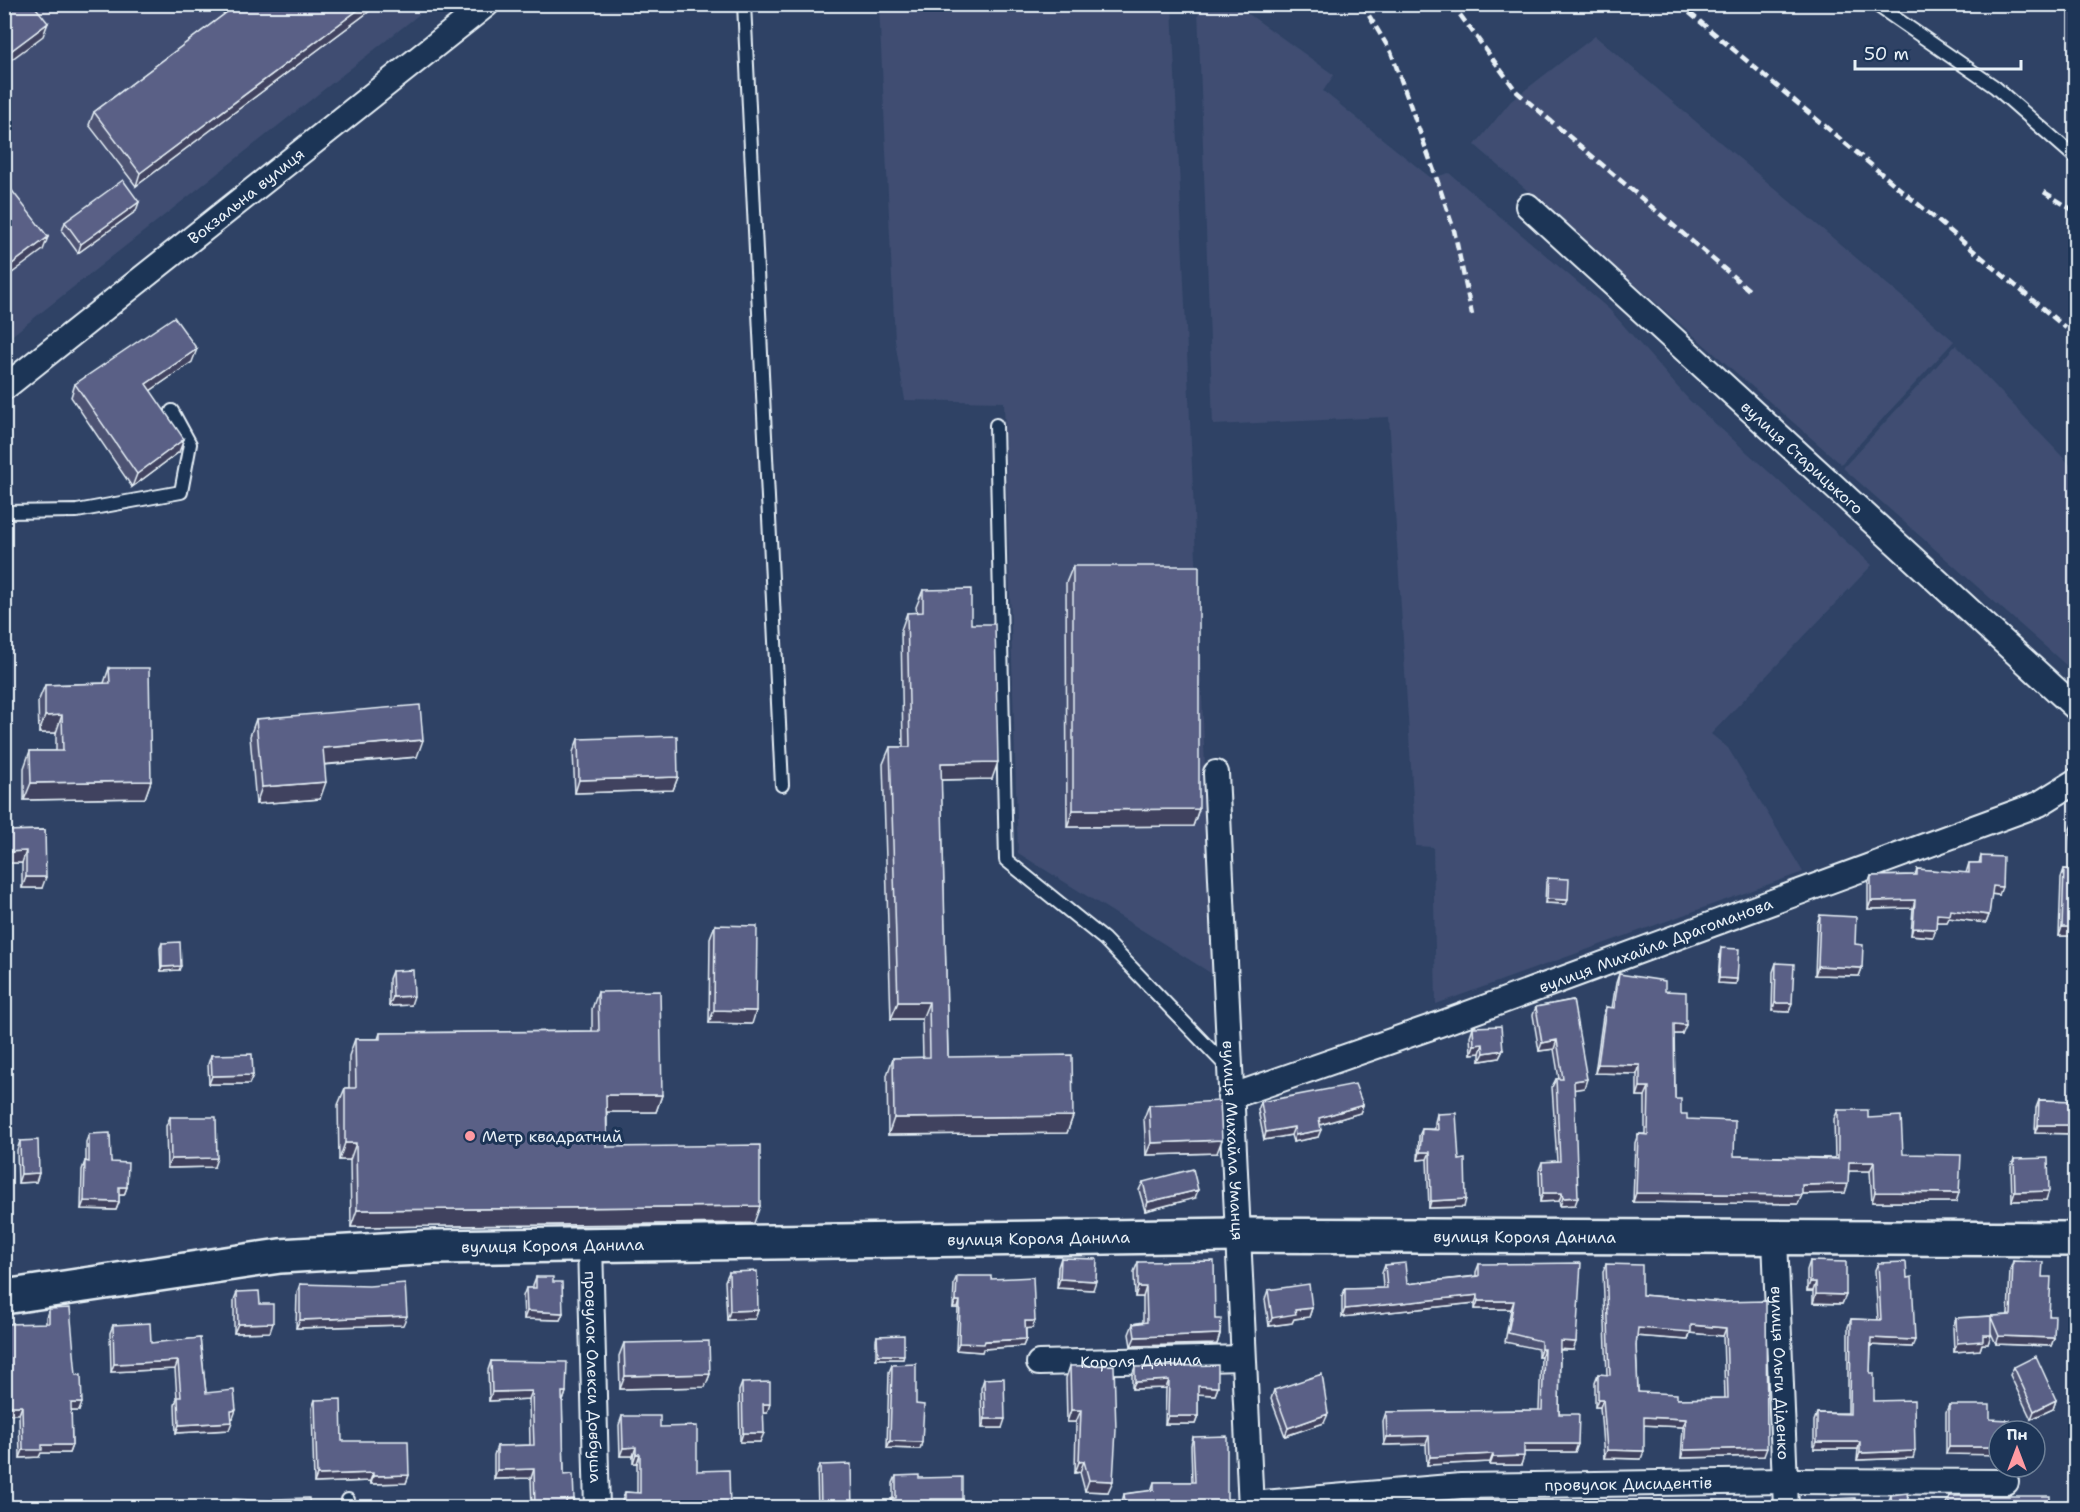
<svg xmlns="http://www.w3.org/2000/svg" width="2080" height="1512" font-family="'Shantell Sans',sans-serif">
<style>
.built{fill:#3f4e72}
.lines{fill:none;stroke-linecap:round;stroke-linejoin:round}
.lane-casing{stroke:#e8f1f8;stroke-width:16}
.street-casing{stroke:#e8f1f8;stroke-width:28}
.secondary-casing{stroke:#e8f1f8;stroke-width:38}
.lane{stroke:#1d3557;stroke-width:12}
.street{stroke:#1d3557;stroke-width:24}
.secondary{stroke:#1d3557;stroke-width:33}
.rail{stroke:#e8f1f8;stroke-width:4.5;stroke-dasharray:9 4.5;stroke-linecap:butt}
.wall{fill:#4d5373;stroke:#e8f1f8;stroke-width:1.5;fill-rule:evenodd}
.shaded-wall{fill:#3f435e;stroke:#e8f1f8;stroke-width:1.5}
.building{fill:#5a6086;stroke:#e8f1f8;stroke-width:1.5;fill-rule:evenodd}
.poi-dot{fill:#ff9aa2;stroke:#1d3557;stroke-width:2}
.labels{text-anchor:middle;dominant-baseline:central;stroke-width:6;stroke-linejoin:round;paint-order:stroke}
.street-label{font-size:16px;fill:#e8f1f8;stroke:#1d3557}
.poi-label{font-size:16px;fill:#e8f1f8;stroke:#1d3557;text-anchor:start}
</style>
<rect width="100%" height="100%" fill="#2f4265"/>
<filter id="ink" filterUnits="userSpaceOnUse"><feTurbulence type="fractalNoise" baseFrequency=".0167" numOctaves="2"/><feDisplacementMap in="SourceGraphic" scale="12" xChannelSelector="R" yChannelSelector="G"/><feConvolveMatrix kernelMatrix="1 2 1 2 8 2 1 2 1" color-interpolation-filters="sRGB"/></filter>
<g filter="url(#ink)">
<path class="built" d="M5,5h426l-426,336z
M879,5h293l42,970 -196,-122 -14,-451 -99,-2 -10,-59z
M1201,5h35l98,70 -11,16 108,87 18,-5 161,137 79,90 183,165 -161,169 17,14 75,124 -367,132 -3,-157 -17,-1 -27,-429 -176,8 -15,-418z
M1595,36l359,305 -113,123 -366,-319 36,-44z
M1956,345l119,125v203l-232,-205z"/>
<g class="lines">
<g class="lane-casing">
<path id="lane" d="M744,4l38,781
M1875,4l120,83 81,71
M996,425l10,435 98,79 124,129
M4,512l73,-1 104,-19 9,-48 -18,-33
M348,1508v-8"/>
</g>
<g class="street-casing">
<g id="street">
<path id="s1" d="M1528,206l548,502"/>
<path id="s2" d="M4,388l483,-384"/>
<path id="s3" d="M1216,773l35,735"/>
<path id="s4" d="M1230,1097l210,-73 599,-220 37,-23"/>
<path id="s5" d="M1775,1239l11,269"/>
<path id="s6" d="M590,1245l7,263"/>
<path id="s7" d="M1039,1363l204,-5"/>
<path id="s8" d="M1251,1504l210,-18 324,-5 221,1"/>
</g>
</g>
<g class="secondary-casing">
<g id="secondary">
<path id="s9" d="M4,1297l276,-41 154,-9 802,-12 840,4"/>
</g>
</g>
<use href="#lane" class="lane"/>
<use href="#street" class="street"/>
<use href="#secondary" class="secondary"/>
<path class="rail" d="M1362,4l29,48 43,119 20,59 18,85
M1452,4l65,88 232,198
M1679,4l387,324
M2044,192l32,20"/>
</g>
<path class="wall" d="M238,4h141l-243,182 -47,-61 5,-13z
M136,211l-58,42 -16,-22 3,-9z
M192,362l-42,29 29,61 -47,35 -61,-90 4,-13z
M1073,566l126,243 -6,17 -126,1 -1,-244z
M923,590l48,34 21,155 -51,1 7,277 125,59 -6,17 -179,2 -1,-60 6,-17h30l-1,-39h-31l-8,-255 7,-17h13l-2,-117 6,-17h10l-1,-6z
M109,668l42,113 -6,17 -121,2v-32l6,-17h26v-18h-17l-1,-31 7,-17 59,-2z
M256,719l161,38 -93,8 -4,34 -64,5 -6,-68z
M578,739l100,38 -5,13 -98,3 -2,-41z
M2076,824v38h-4l-2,-33 2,-4z
M45,830l-3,58h-20v-25h-18v-32z
M1981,856l18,39 -8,-1 -2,21 -3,8 -37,-5 -2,4h-11v7l-3,8 -22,-2 2,-27 -45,1v-25l3,-8 44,-1 2,-6 49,4 3,-10h10z
M2064,869l12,1v66h-17l2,-58z
M1548,878l18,26 -21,-1 1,-21z
M1820,915l35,29 7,24 -3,8 -44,-1 2,-51z
M715,925l37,99 -43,-1 1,-85z
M162,943l17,27 -18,1 -1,-23z
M1721,948l16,31 -1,5 -18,-1 2,-31z
M1776,963l13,49 -17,-1 1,-39z
M392,971l19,34 -22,1v-27z
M1619,974l46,17 17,43h-8l1,65 6,15 53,42 101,2 -1,-39 4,-9 30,8 35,36 53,48h-84l-2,-31h-21l-4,22 -43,1 -4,10 -165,-2 2,-59 3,-9h7v-38h-8v-22l-42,-1 8,-57 3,-9 6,1 4,-25z
M598,992l64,103 -6,17h-49v35l147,76 -403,4 -1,-67h-11l-1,-55 7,-17h4v-32l6,-17h23l2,-6 212,-2v-22z
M1573,1000l11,88 -10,1 1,116 -15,1 -1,-5 -19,1 -1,-32 3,-8 15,-1 -5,-74 4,-8h3l-5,-30 -15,2 -6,-36 3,-8z
M1473,1027l30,23 -4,8 -19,3v-8l-9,1 -1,-18z
M211,1055l42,20 -4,9h-40l-1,-20z
M2039,1100l37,1v33l-41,-1 1,-25z
M1261,1102l102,3 -3,8 -40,12 -2,12 -25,5 -2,-7 -27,5 -6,-30z
M1149,1105l68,48 -71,2 -2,-37z
M1437,1114l22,46 5,47 -35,1 -2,-49 -9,1 1,-24 3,-7h13v-7z
M170,1117l44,50 -47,1 -1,-42z
M89,1134l22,28 16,25 -3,8h-5v7l-3,8 -35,-1 1,-39 3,-9h1v-19z
M20,1141l19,32 -3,9 -18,1 -1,-33z
M2014,1159l32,41 -34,1 -1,-34z
M1143,1182l52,16 -50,13 -6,-21z
M1061,1258l32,32 -36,-2 1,-21z
M1810,1261l36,34 -4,9 -29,-1v-12h-6v-21z
M2013,1261l29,16 12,61 -3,8 -55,-2 -5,-11 -3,11h-6l-2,6 -26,2 -1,-25 3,-9 52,-3 2,-45z
M1138,1262l77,57 5,15 -3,10 -86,2 -2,-12 4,-10 10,-2v-25h-8l-1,-25z
M1878,1263l34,84 -41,-2 -1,28 4,28 39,57 -56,2 1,-11h-44v-28l3,-8h31v-86l3,-8 27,1 -3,-50z
M1479,1264l94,86h-13l-1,64 19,30 -3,8h-51l-3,13h-31v-3l-63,3 -1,-21 -42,1 -1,-24 3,-9 153,-2 2,-53h-3v-8l-33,-7 6,-33h-36v-6l-133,14v-20l3,-8 38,-1 -1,-15 3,-8 22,19 69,-8v-4z
M1606,1264l36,31 80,7 42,154 -83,2 2,-31 -39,-2 -3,34 -37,-1 -4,-51h-5v-25l3,-8 9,1 -4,-103zM1690,1333l33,3 2,62 -48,1 -39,-7 -2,-47 1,-9 51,4z
M729,1272l29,38 -3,9 -28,1 -2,-39z
M957,1276l34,3 41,49h-6v11l-3,7 -40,3 -1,3 -26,-2 2,-42h-5l1,-25z
M536,1277l17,5 10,31 -3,7 -36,-1 -1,-23 3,-8h7v-3z
M300,1284l103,41 -107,3 1,-35z
M1268,1290l44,18 -3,9 -15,2 -2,4 -23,3 -4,-27z
M237,1292l23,12 10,28 -36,1v-33z
M49,1309l27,66 3,36h-8l1,34 -3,8h-28l-2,4 -19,1 -1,-44 27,-91v-6z
M113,1325l38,18 49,-5 6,55 27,25 -2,1 -2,11 -53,3 -1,-28 2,-7 -2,-29 -64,3 -1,-39z
M877,1336l27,19 -1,4h-27v-19z
M624,1343l86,31 -5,13 -85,2 -1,-33z
M491,1361l75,31 -3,9 -1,-1 2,75 7,33h-39l-1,-30 -37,1v-24l3,-9 33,-1 -1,-46 -40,2 -1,-31z
M892,1365l24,39 6,38 -2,7 -33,-1 2,-76z
M1070,1366l38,126 -23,-1 -5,-19 -5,1 1,-51h-9l-1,-44z
M1135,1367l83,20 -3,8 -17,-1v22l-3,8h-30l1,-36 -34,1v-14z
M2014,1367l42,33 -3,9 -22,10 -21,-44z
M984,1379l18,49h-20l-1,-40z
M742,1383l25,30h-4l-3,29h-20l-1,-51z
M1274,1390l50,33 -39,13 -14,-37z
M315,1400l27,41 67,34 -3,8 -35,1 -1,-3 -56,2 -2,-75z
M1949,1405l41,14 -44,35v-42z
M622,1416l38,11 37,44 33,37h-108v-7l3,-9 12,1v-30h-4v-7h-13l-1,-31z
M1193,1437l34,62 12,9h-116l-1,-6 2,-8 27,-3 3,-9h38l-1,-37z
M820,1465l32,43h-34l-1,-36z
M896,1476l64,30h-29v2h-42l2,-9 2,-1v-15z
M1891,1495l19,13h-20l-1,-8z
M1949,1496l101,12h-104v-4z"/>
<path class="shaded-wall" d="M366,4h13l-243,182 4,-13z
M48,23l-5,13 -39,29v-9z
M139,202l-3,9 -58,42 3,-9z
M48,237l-5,13 -39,29v-9z
M197,349l-5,13 -51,35 5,-13z
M184,439l-5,13 -47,35 5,-13z
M62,715l-6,18h-17l6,-17z
M423,740l-6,17 -100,8 6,-17z
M998,762l-6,17 -58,1 7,-17z
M678,777l-5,13 -98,3 4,-13z
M151,781l-6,17 -121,2 7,-17z
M326,782l-6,17 -64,5 6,-17z
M1199,809l-6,17 -126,1 6,-17z
M26,851l-4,12h-18v-11z
M2076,857v5h-4l1,-4z
M26,877h20l-4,11h-20z
M1993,886l9,1 -3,8 -9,-1z
M1547,899l21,1 -2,4 -21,-1z
M1915,900l-2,8 -45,1 3,-8z
M1951,910l38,5 -3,8 -37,-5 -2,4h-13l3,-8z
M2062,927h14v9h-17z
M1913,928l23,1 -3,8 -22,-2z
M181,966l-2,4 -18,1 1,-4z
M1818,966l44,2 -3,8 -44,-1z
M1719,978l18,1 -1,5 -18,-1z
M414,996l-3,9 -22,1 4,-9z
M898,1002h31l-7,17h-31z
M1775,1003h17l-3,9 -17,-1z
M714,1010l42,1 -4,13 -43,-1z
M1674,1024l12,1 -4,9h-11z
M1557,1040l-3,9 -15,2 3,-8z
M1483,1044l-3,9 -9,1 3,-9z
M1503,1050l-4,8 -19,3 4,-8z
M1598,1064l42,1 -3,9 -42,-1z
M253,1075l-4,9h-40l3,-8z
M1587,1079l-3,9 -13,2 3,-9z
M1640,1087h9l-4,9h-8z
M606,1095h56l-6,17h-56z
M1363,1105l-3,8 -44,13 3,-8z
M1073,1116l-6,17 -179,2 6,-17z
M2038,1125h38v9l-41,-1z
M1294,1127l-3,8 -27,5 2,-8z
M1321,1130l-3,7 -25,5 2,-7z
M1222,1140l-5,13 -71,2 5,-12z
M345,1143h11l-6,17h-11z
M1420,1152h10l-3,7 -9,1z
M217,1158l-3,9 -47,1 4,-9z
M1849,1162h25l-4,9h-25z
M39,1173l-3,9 -18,1 3,-9z
M1848,1184l-3,9 -47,1 4,-9z
M119,1187h8l-3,8h-8z
M1198,1190l-3,8 -50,13 3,-9z
M2049,1191l-3,9 -34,1 3,-9z
M1875,1192l84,1 -3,9h-84z
M1543,1193h19l-3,8 -19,1z
M1636,1193l166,2 -4,9 -165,-2z
M1578,1197l-3,8 -15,1 3,-8z
M1466,1199l-2,8 -35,1 2,-7z
M84,1201l35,1 -3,8 -35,-1z
M760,1206l-6,17 -403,4 6,-17z
M1060,1279l36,2 -3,9 -36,-2z
M1810,1282h6l-3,9h-6z
M1138,1287h8l-3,10h-8z
M1816,1294l30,1 -4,9 -29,-1z
M1478,1295l-3,8 -133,14 3,-8z
M956,1301h4l-2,7h-5z
M1478,1301h36l-3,8h-36z
M1312,1308l-3,9 -15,2 -2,4 -23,3 3,-8 23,-8z
M758,1310l-3,9 -28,1 3,-9z
M527,1311l36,2 -3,7 -36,-1z
M407,1316l-4,9 -107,3 4,-8z
M1025,1321h10l-3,7 -9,1z
M273,1323l-3,9 -36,1 4,-9z
M1691,1325l35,3 -3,8 -33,-3 -2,7 -53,-4 3,-8z
M1220,1334l-3,10 -86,2 4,-9z
M1983,1335h8l-3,9h-6l-2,6 -26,2 3,-9z
M1999,1336l55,2 -3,8 -55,-2z
M1871,1338l44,2 -3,7 -43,-2z
M1026,1339l-3,7 -40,3 -1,3 -26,-2 3,-7z
M1560,1341l16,1 -3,8 -16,-1z
M1541,1349h3l-3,8h-3z
M878,1355h26l-1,4h-27z
M178,1361l-3,8 -64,3 3,-8z
M710,1374l-5,13 -85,2 5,-13z
M1169,1380l-3,8 -34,1 3,-7z
M1198,1386l20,1 -3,8 -20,-1z
M532,1391l-3,8 -40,2 3,-9z
M562,1392h4l-3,9 -4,-1z
M1598,1399h5l-3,8h-5z
M2056,1400l-3,9 -22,10 3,-8z
M71,1403h11l-3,8h-11z
M763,1404h7l-3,9h-7z
M4,1406h18l-3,8h-15z
M236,1410l-3,8 -5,1 3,-8z
M1071,1410h10l-5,12h-9z
M1328,1414l-4,9 -39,13 3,-8z
M1168,1416h30l-3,8h-30z
M1644,1417l42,2 -3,8 -42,-2z
M985,1419h20l-3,9h-20z
M232,1422l-3,8 -53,3 3,-8z
M743,1433h21l-4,9h-20z
M1429,1436l-3,8 -42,1 3,-8z
M890,1441l32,1 -2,7 -33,-1z
M1817,1442h43l-2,7h-44z
M1524,1444h54l-3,8h-54z
M42,1445h30l-3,8h-28l-2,4 -19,1 3,-8z
M636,1447l-3,9h-13l3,-8z
M1949,1447h50v8l-53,-1z
M1767,1448l-3,8 -83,2 3,-8z
M1607,1450l37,1 -3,8 -37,-1z
M1915,1451l-2,7 -56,2 3,-7z
M636,1454h4l-3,9h-4z
M1493,1454l-3,8 -63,3 3,-8z
M1524,1456l-3,9h-31l3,-8z
M1084,1461l-4,11 -5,1 4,-11z
M534,1469l-3,9 -37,1 3,-9z
M373,1473l-3,8 -56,2 3,-8z
M409,1475l-3,8 -35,1 2,-8z
M1089,1480l24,1 -5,11 -23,-1z
M574,1499l-3,9h-8l3,-8z
M931,1499h31l-2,7 -32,1z"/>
<path class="building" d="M4,4h29l15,19 -44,33z
M238,4h128l-226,169 -46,-61z
M123,180l16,22 -58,42 -16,-22z
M10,188l38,49 -44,33v-78z
M174,317l23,32 -51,35 38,55 -47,35 -62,-90z
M1073,566h126v243l-126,1z
M971,589v35h24l3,138 -57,1 7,294 124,-2 1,61 -179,2 -1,-60 37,-1 -1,-55h-31l-8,-255h20l-3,-134 16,-1v-22z
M109,668h40l2,113 -120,2 -1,-32h33l-1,-36 -17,1v-31l65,-2z
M420,705l3,35 -100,8 3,34 -64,5 -6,-68z
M677,736l1,41 -99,3 -1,-41z
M2076,824v33l-3,1 -1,-33z
M45,830l1,47h-20v-26l-22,1v-21z
M1981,856l22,1 -1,30 -9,-1 -4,29 -38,-5 -1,5 -13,-1 -1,15 -23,-1 2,-28 -44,1v-25l46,-1v-6l52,4v-10h12z
M2064,869l12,1v57h-14z
M1548,878l21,1 -1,21 -21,-1z
M1820,915l36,2 -1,27 8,1 -1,23 -44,-2z
M715,925l42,1 -1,85 -42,-1z
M180,942l1,24 -19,1v-24z
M1721,948l18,1 -2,30 -18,-1z
M1776,963l18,1 -2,39h-17z
M413,970l1,26 -21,1 -1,-26z
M1619,974l46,7v10l21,1v33l-12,-1 1,75h6v15h6v5l48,2 -1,35 104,3v-49h30v8l33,-2 2,38 58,1 -2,38 -84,-1 -1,-30h-25l-1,22 -46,1v10l-166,-2 2,-59 10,1 1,-48h-9v-22l-42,-1 8,-57 8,1z
M660,991l2,104h-56l1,52 153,-2v61l-403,4 -1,-67h-11v-55h11l-1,-49h25v-6l219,-2 -1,-39z
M1573,1000l14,79 -13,2 4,116 -15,1 -1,-5h-19l-1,-31 18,-1 -4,-82h7l-6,-39 -15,3 -6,-36z
M1501,1026l2,24 -19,3 -1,-9 -9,1 -1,-18z
M252,1054l1,21 -41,1 -1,-21z
M1355,1084l8,21 -44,13 2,12 -26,5 -1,-8 -28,5 -5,-30z
M2039,1100l37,1v24h-38z
M1220,1101l2,39 -71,3 -2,-38z
M1456,1113l3,47 6,-1 1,40 -35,2 -1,-49h-10l2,-23 16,1 -1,-16z
M170,1117h46l1,41 -46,1z
M110,1133l1,29 17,1 -1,24h-8v15l-35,-1 1,-40 4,1v-28z
M38,1140l1,33 -18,1 -1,-33z
M2048,1158l1,33 -34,1 -1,-33z
M1193,1169l5,21 -50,12 -5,-20z
M1061,1258l36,1 -1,22 -36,-2z
M1214,1261l1,58h6l-1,15 -85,3 -2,-13 14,-2 -1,-35h-8v-25z
M1810,1261l36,1v33l-30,-1v-12h-6z
M2013,1261l30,1 -1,15h9l-2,39h6l-1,22 -55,-2 -8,-19v18h-8v6l-26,2 -1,-25 55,-3z
M1906,1262l1,16 5,-1 3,63 -44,-2 -1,35h4v28l40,-1 1,51 -55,2v-11h-43v-29l33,1 1,-95 30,1 -3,-57z
M1405,1263l2,21 72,-8v-12l102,-1 -5,79 -16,-1 -1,73h20l-1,30h-54v12l-31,1v-3l-63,3 -1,-21 -42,1 -1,-25 156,-2 2,-61h-3v-8l-33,-8 6,-32h-36v-6l-133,14v-20l42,-1 -2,-23z
M1606,1264l36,1v30l80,7 44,-1 1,147 -83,2 2,-31 -42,-2v34l-37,-1 -4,-51h-5v-25l12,1zM1691,1325l35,3 2,70 -51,1v-5l-39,-2 -2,-47 2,-17 53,4z
M757,1271l1,39 -28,1 -1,-39z
M957,1276h34v3l42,-2 2,44h-10l1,18 -41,2 -1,3 -25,-1 1,-42h-4z
M536,1277h17v5h9l1,31 -36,-2 -1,-23h10z
M405,1283l2,33 -107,4v-36l69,2z
M1309,1284l3,24 -17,2 1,4 -24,4 -4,-28z
M259,1291l1,13h13v19l-35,1 -1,-32z
M70,1308l6,67h5l1,28h-11l1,42h-30v5h-19l-1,-44h-18v-82l45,-1v-14z
M150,1323l1,20 49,-5 6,55 28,-3 2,20 -5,1 1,11 -53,3 -1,-28h3l-3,-36 -64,3 -1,-39z
M904,1335v20h-26l-1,-19z
M709,1341l1,33 -85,2 -1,-33z
M2036,1356l20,44 -22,11 -20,-44z
M491,1361l76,1 -1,30h-4l2,83 9,-1 1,25 -8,1 1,8h-32l-1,-39 -37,1v-24l37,-1 -2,-54 -40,1z
M916,1364v40l8,1 -2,37 -32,-1 2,-76z
M1114,1365l2,65 -3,51 -24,-1 -5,-19 -5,1 2,-52h-10l-1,-44z
M1218,1365v22l-20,-1v30h-30l1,-36 -34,2v-15z
M1322,1374l6,40 -40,14 -14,-38z
M1004,1378l1,41h-20l-1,-40z
M770,1382v22h-7l1,29h-21l-1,-50z
M341,1399l1,42h66l1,34 -36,1v-3l-56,2 -2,-75z
M1949,1405h41v14l19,1v11h-10v16h-50z
M622,1416h38v11l37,-1v45l32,-1 1,38h-105v-16l15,1v-39h-4v-7l-13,1z
M1227,1436v63h12v9h-113l-2,-14 30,-4v-8h41l-2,-45z
M851,1464l1,44h-31l-1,-43z
M919,1475v3l43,-1v22h-31v9h-40v-9l5,-1v-22z
M1908,1493l2,15h-18l-1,-13z
M1949,1496h101v12h-101z
M309,1498l1,10h-77v-9l42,2 -1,-2z
M1855,1498l1,10h-37v-2h11l2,-7z
M1475,1502l36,1v4l12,1h-114l66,-2z
M1638,1503v5h-29l-1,-4z"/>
</g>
<circle class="poi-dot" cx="470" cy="1136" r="6"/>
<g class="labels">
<g class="street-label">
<text stroke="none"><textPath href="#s2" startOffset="309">Вокзальна вулиця</textPath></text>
<text stroke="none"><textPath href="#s1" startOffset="372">вулиця Старицького</textPath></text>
<text stroke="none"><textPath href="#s4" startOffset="452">вулиця Михайла Драгоманова</textPath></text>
<text stroke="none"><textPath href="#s3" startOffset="368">вулиця Михайла Уманця</textPath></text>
<text stroke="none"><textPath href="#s9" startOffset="1524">вулиця Короля Данила</textPath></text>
<text stroke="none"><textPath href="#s9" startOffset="1038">вулиця Короля Данила</textPath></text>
<text stroke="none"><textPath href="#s9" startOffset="552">вулиця Короля Данила</textPath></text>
<text stroke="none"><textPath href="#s7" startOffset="102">Короля Данила</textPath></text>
<text stroke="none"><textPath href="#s5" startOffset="134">вулиця Ольги Діденко</textPath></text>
<text stroke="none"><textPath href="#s6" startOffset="132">провулок Олекси Довбуша</textPath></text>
<text stroke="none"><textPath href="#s8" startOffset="378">провулок Дисидентів</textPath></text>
</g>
<g class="poi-label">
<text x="482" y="1136">Метр квадратний</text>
</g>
</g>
<rect width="2080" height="1512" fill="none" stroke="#1d3557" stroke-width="24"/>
<rect x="12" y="12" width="2056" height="1488" fill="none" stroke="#e8f1f8" stroke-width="2" filter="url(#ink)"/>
<g transform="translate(2017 1449)"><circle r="28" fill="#1d3557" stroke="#6e8097" stroke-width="1.5"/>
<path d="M0-4.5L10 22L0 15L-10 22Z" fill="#ff9aa2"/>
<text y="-9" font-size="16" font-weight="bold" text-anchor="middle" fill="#e8f1f8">Пн</text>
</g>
<path d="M1855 60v9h166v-9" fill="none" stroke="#e8f1f8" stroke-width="3"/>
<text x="1864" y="60" font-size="18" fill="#e8f1f8" stroke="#1d3557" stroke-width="4.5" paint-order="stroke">50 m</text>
</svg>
